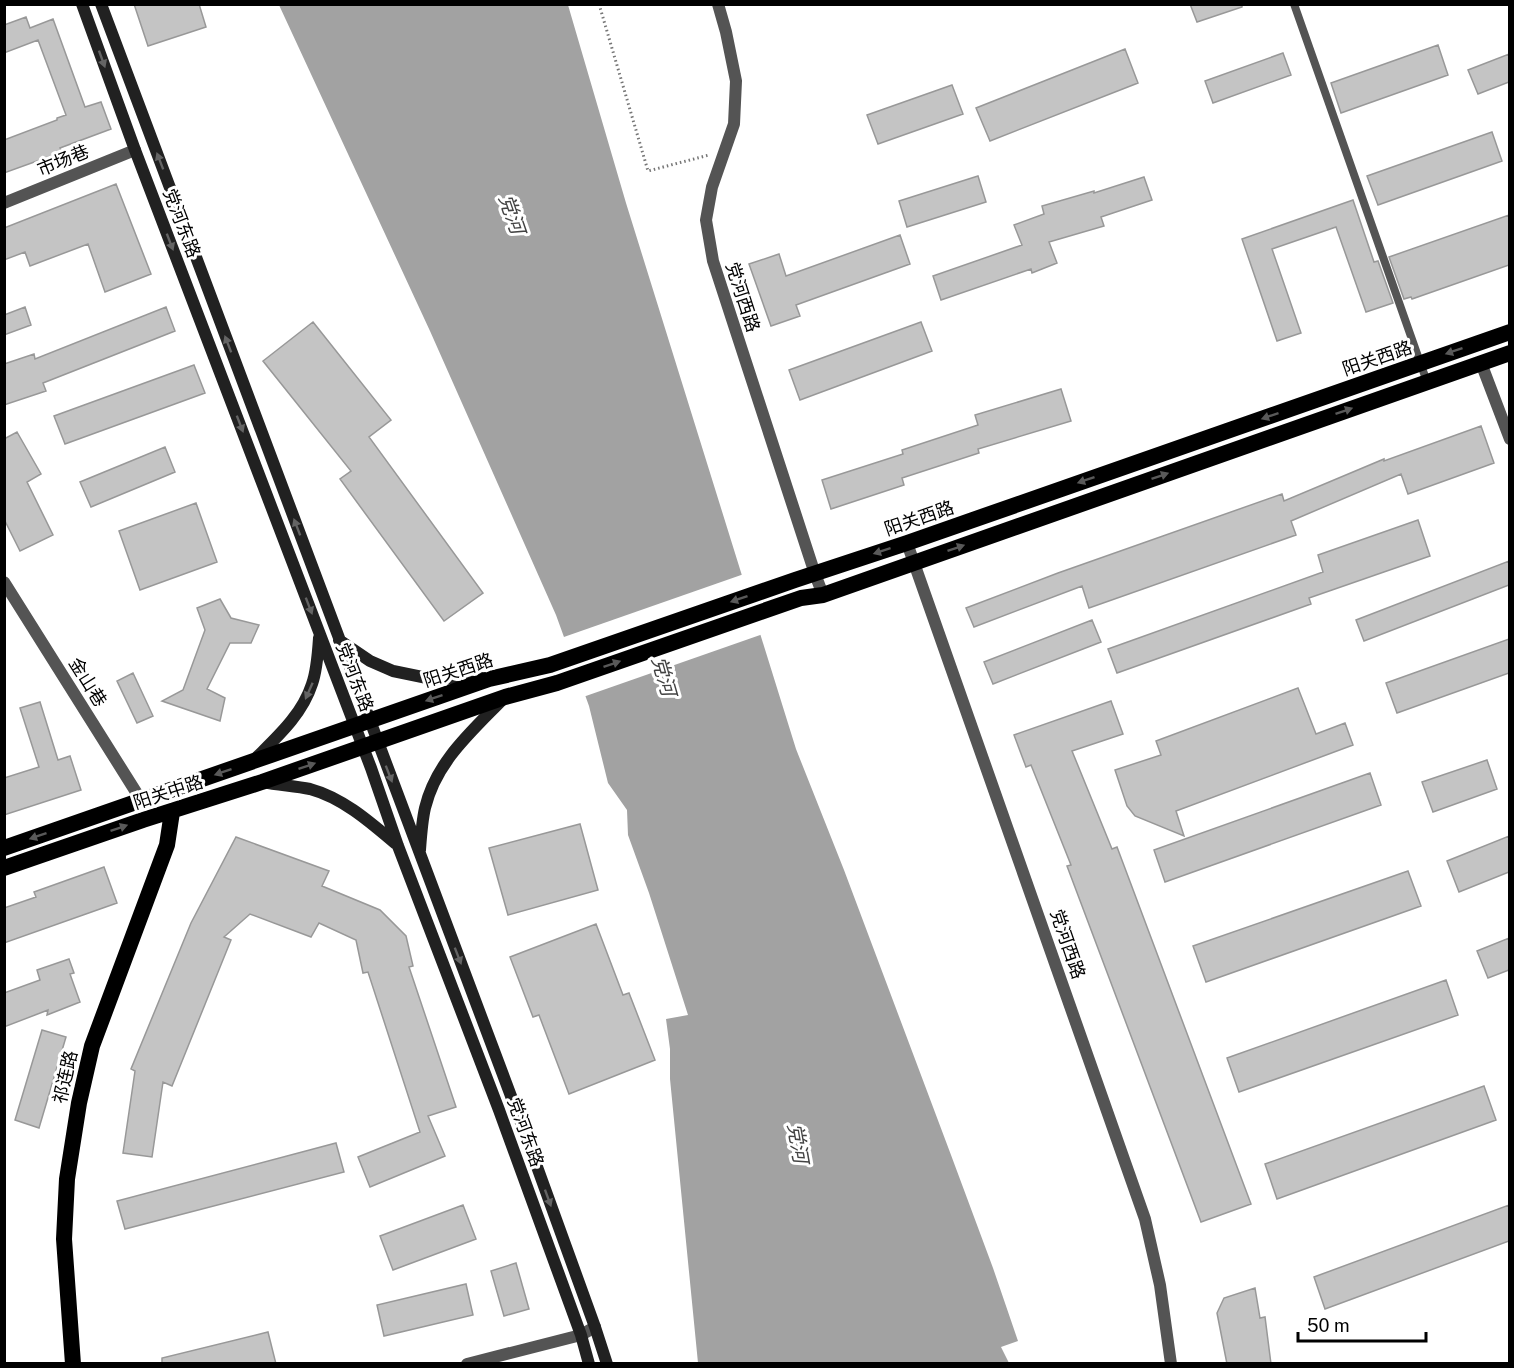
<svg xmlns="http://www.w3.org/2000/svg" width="1514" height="1368" font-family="'Public Sans','Noto Sans SC',sans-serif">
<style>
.water{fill:#a2a2a2}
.pier{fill:#fff}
.building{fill:#c4c4c4;stroke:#989898;stroke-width:1.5}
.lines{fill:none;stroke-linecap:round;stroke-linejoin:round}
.path{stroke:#767676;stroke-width:3;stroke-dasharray:1.5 3;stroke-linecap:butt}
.service{stroke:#545454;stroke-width:8}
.minor{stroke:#545454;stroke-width:12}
.tertiary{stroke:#545454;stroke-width:12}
.secondary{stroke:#212121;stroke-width:12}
.trunk{stroke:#000;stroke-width:16}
.oneway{fill:#646464}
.oneway2{fill:#595959}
.labels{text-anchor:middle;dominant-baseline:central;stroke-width:6;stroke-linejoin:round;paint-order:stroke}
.street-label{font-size:18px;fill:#000;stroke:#fff}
.water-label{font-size:20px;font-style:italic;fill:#434343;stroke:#fff}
</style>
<rect width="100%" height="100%" fill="#fff"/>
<path class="water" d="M279,5h289l58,198 170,546 48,121 107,285 42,113 25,73 -17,6 8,16h-311l-28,-284v-30l-4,-30 22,-4 -39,-122 -21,-58 -1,-25 -19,-27 -19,-77 -33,-91 -126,-284z"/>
<path class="pier" d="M744,574l19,60 -180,63 -22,-59z"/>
<path class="building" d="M134,4h65l7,23 -58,19z
M1190,4h52v3l-45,15z
M26,17l4,11 23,-9 32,88 16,-5 10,27 -51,19 2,4 -58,21v-33l53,-20v-2l9,-3 -28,-75 -34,13v-28z
M1438,45l10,30 -107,38 -10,-30z
M1125,49l13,34 -148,58 -14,-33z
M1283,53l8,22 -78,28 -8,-22z
M1509,54v28l-31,12 -10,-24z
M952,85l11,29 -85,30 -11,-29z
M1492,132l10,29 -124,44 -11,-29z
M978,176l8,26 -79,25 -8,-26z
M1144,177l8,23 -51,17 3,9 -55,16 8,21 -25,10 -1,-4 -90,31 -8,-24 89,-31 -8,-20 30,-11 -2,-8 52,-15v2z
M116,184l35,90 -46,18 -17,-48 -58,22 -5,-14 -21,8v-32z
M1353,200l21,62 4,-1 15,42 -27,9 -30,-85 -64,22 29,84 -24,8 -35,-102z
M1509,215v50l-97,34 -1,-2 -7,2 -15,-42z
M900,235l10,29 -114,41 4,11 -29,10 -22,-62 30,-10 7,22z
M25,307l6,18 -27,10v-20z
M166,307l9,24 -132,52 3,8 -42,14v-41l30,-10 1,5z
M313,322l78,98 -22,17 114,156 -39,28 -104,-142 11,-8 -88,-110z
M921,322l11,29 -132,49 -11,-30z
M194,365l11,28 -140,51 -11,-28z
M1061,389l10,32 -93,28 1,4 -77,25 2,7 -73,24 -9,-29 81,-26 -1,-4 76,-25 -3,-10z
M1481,426l13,37 -86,31 -7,-20 -110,47 5,14 -207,73 -7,-22 -108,41 -8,-19 92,-35 224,-79 2,7 100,-42v2z
M17,432l24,42 -14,8 26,53 -33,16 -16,-32v-80z
M165,447l10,25 -84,35 -11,-25z
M196,503l21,59 -77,28 -21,-59z
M1418,520l12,36 -121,42 2,6 -194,69 -9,-24 215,-77 -5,-17z
M1509,561v24l-145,56 -8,-21z
M220,599l11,19 28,7 -8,18h-21l-23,46 18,9 -5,23 -58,-20 21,-11 22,-60 -8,-22z
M1092,620l9,22 -108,42 -9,-22z
M1509,639v34l-112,40 -11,-30z
M133,673l20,43 -16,7 -20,-42z
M1298,688l18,46 29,-11 8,22 -177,66 8,25 -49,-20 -8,-10 -12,-36 46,-15 -5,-14z
M1111,701l12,33 -51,17 40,98 5,-2 134,357 -50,18 -134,-356 4,-1 -40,-100 -5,2 -12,-32z
M40,702l18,58 12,-4 11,34 -77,25v-37l35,-11 -19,-59z
M1487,760l10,29 -64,23 -11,-30z
M1370,773l11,32 -216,77 -11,-32z
M580,824l18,66 -90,25 -19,-67z
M1509,836v36l-50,20 -12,-31z
M236,837l93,34 -7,15 58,24 26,26 7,30 -4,1 47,140 -28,9 17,40 -75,31 -12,-30 62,-25 -52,-160 -5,1 -7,-33 -37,-17 -8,14 -61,-23 -26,23 7,3 -59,146 -9,-4 -11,75 -29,-4 12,-82 -4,-2 60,-146z
M104,867l13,36 -113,40v-35l32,-11 -2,-5z
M1408,871l13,35 -215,76 -13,-36z
M596,924l27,71 6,-2 26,67 -86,34 -30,-79 -6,2 -23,-60z
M1509,938v32l-21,8 -11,-27z
M69,959l5,14 -4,1 10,28 -33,13 1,-5 -44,17v-34l36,-13 -3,-10z
M1446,980l12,35 -219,77 -12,-34z
M42,1030l24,7 -27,91 -24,-8z
M1484,1086l12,34 -219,79 -12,-35z
M336,1143l8,29 -219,57 -8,-28z
M463,1205l13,34 -83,31 -13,-34z
M1509,1205v36l-184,68 -11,-32z
M516,1263l13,46 -25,7 -13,-45z
M466,1284l7,31 -89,21 -7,-31z
M1255,1288l5,30 5,-1 6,47h-44l-10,-51 7,-15z
M268,1332l8,32h-114v-6z"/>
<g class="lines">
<path class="path" d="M599,4l49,167 61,-16"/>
<path class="service" d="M1294,4l133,378"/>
<path class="minor" d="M4,203l131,-53
M1481,363l29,76
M4,582l137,218
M467,1364l114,-29 14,-8"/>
<path class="tertiary" d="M718,4l8,28 10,49 -2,43 -22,63 -6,33 7,41 102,313 8,21
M907,543l238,676 15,66 11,79"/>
<path class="secondary" d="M82,4l53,146 236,618 27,78 101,264 82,225 8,29
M101,4l422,1124 72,199 12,37
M339,640l31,21 23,10 39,8 50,-1
M255,759c22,-22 47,-44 57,-75 5,-14 6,-31 7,-46
M263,782c15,3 32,4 47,7 33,9 60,33 86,55
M420,850c1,-14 2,-29 5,-42 11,-46 46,-76 78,-109"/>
<path class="trunk" d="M4,848l485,-169 61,-14 245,-85 112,-37 603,-211
M4,868l139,-48 119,-38 243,-85 52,-14 244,-85 22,-3 687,-242
M73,1364l-9,-125 3,-60 12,-76 13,-57 75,-201 5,-33"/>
</g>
<defs><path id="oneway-solid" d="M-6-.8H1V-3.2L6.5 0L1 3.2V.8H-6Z" transform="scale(1.5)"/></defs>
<g class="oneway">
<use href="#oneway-solid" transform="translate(102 59) rotate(70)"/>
<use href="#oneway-solid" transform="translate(160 161) rotate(-111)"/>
<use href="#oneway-solid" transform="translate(170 242) rotate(69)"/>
<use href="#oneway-solid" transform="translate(228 344) rotate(-111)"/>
<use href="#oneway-solid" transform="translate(240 424) rotate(69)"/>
<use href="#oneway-solid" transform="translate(297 527) rotate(-111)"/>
<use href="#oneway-solid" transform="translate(309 606) rotate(69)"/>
<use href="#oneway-solid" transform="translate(309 691) rotate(114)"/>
<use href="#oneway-solid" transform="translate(389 774) rotate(69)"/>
<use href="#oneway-solid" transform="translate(458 956) rotate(69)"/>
<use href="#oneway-solid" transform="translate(548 1198) rotate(70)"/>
</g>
<g class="oneway2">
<use href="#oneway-solid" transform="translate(1454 351) rotate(161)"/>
<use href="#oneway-solid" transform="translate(1344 411) rotate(-19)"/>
<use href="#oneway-solid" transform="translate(1270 416) rotate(161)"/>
<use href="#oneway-solid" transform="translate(1160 476) rotate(-19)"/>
<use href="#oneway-solid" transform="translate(1086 480) rotate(161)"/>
<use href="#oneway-solid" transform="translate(956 548) rotate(-19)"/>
<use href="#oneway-solid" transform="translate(882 551) rotate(162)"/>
<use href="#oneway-solid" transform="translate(739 599) rotate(161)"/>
<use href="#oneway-solid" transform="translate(612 664) rotate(-19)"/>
<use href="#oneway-solid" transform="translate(434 698) rotate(161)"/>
<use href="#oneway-solid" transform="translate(307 766) rotate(-19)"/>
<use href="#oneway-solid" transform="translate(223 772) rotate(161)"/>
<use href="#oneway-solid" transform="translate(119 828) rotate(-19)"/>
<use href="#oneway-solid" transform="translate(38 836) rotate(161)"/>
</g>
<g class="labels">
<g class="street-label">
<text transform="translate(63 160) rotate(-22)">市场巷</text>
<text transform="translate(182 223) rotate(69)">党河东路</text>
<text transform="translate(743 297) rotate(72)">党河西路</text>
<text transform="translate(1377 358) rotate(-19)">阳关西路</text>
<text transform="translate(919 518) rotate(-19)">阳关西路</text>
<text transform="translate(458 670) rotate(-18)">阳关西路</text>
<text transform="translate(355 677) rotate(69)">党河东路</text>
<text transform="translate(88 682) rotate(58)">金山巷</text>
<text transform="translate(168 792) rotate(-18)">阳关中路</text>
<text transform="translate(1068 944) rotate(71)">党河西路</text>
<text transform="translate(65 1077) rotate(-77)">祁连路</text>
<text transform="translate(526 1132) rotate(70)">党河东路</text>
</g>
<g class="water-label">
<text transform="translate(512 214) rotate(71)">党河</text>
<text transform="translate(664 676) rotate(74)">党河</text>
<text transform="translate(798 1143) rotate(80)">党河</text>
</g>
</g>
<rect width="1514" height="1368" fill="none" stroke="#000000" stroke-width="12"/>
<path d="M1298 1332v9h128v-9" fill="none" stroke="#000000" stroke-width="3"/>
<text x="1307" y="1332" font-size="18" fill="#000000" stroke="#ffffff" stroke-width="4.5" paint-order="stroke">50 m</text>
</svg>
